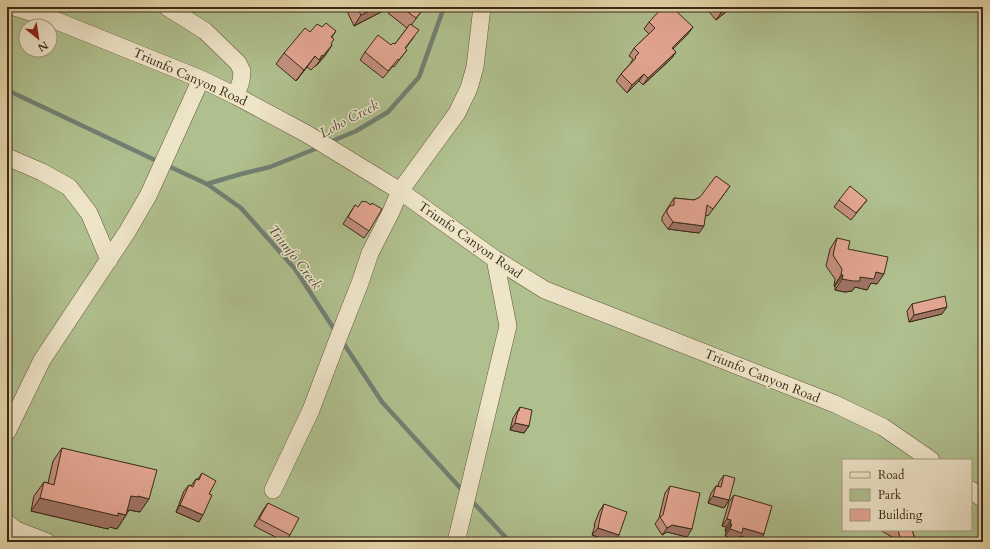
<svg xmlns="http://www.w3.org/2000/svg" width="990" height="549" font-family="Cardo,serif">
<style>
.green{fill:#afbf8d;stroke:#747552;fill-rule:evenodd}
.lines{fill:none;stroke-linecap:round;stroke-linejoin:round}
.stream{stroke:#718071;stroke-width:4.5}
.minor-casing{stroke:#64563b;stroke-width:18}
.minor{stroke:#eee4c8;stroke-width:17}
.wall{fill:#c38f7e;stroke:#392b16}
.shaded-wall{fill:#9f7466;stroke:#392b16}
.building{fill:#e3a692;stroke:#392b16}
.labels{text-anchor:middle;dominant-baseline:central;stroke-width:3;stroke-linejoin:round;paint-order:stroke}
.street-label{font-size:13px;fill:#392b16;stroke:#eee4c8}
.water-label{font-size:14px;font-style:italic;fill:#504e3c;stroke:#eee4c8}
</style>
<rect width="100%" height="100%" fill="#e5d6aa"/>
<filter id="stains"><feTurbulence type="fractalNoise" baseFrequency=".005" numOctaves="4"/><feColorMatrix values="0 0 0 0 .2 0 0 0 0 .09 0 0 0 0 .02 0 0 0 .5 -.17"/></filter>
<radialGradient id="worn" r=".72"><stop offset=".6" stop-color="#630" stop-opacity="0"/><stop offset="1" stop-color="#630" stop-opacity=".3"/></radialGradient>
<path class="green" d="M7,7h976v535h-976zM26,26h24v24h-24zM843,460h128v70h-128z"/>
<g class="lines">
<path class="stream" d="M7,90l152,72
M330,142l26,-11 32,-19 31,-35 25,-70
M166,165l41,19 34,24 54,61 41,63
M207,184l34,-10 29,-7 50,-20
M342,341l40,61 82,90
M470,499l40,43"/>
<g class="minor-casing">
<path id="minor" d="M14,7l38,12 149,60 35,17 71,38 93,57 95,68 50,31 290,114 48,23 48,33
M167,7l38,24 33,32 4,8 -1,10 -5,15
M7,157l35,15 27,15 20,26 20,47
M7,432l35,-72 85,-128 21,-36 53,-117
M273,490l38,-80 28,-74 21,-53 10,-30 21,-41 9,-21 57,-78 12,-25 6,-21 7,-60
M971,490l12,9
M7,523l9,7 31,12
M456,542l52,-216 -13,-67"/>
</g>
<use href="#minor" class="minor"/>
</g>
<path class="wall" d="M345,7h43l-3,3 -31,16z
M393,7h30l1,1 -12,16 2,13 -9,12 2,1 -13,17 -1,-1 -10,12 -23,-18 5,-8 30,-8 12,-16 -19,-15z
M705,7h27l-16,13z
M649,22l39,12 -15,15 3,3 -5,7 -28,26 -4,-4 -12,12 -11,-12 5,-7 9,-10 3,-5 -4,-3 5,-8 15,-14 -5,-5z
M322,27l14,4 -4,6 -1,7 1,1 -16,21h-1l-4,4 -4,-3 -11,14 -20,-17 8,-11 26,-21z
M730,186l-22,30 -2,-1 -7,18 -31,-4 -6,-8v-4l12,-19 20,2z
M839,200h28l-16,20 -17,-13z
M355,205l14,26 -5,7 -21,-14z
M837,238l11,11 29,35 -6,-1 -4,7 -12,-3 -3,4 -7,1 -10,-2v-4h-1l1,-7 -9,-13 4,-17z
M912,304l30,10 -33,8 -2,-11z
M520,407l9,19 -5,7 -14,-3 3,-12z
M62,448l78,64 -11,-2v1h-1l-2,4 -9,14 -7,-2 -2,2 -77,-18 3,-15 10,-14 4,1 5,-22z
M202,473l7,21 -10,28 -23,-10 8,-21 5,-6 2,1 5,-7h2z
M724,475l5,25 -5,8 -16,-5 3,-10 5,-7h2l1,-4z
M670,486l17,51 -20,-5 -5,3 -7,-11 4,-6 6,-25z
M734,495l30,39 -5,7 -19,-5 -3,4 -12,-4 1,-4 -1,-1 1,-4 -4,-1 7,-24z
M268,503l22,32 -5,7 -31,-16 9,-16z
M604,504l15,31 -5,7 -22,-7 3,-10h-1l5,-13z
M880,530h32l4,12h-22l-2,-5z"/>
<path class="shaded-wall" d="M378,7h10l-3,3 -31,16 7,-11z
M728,7h4l-16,13 5,-7z
M693,27l-5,7 -21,21 5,-7z
M332,45l-7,11 -9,10 7,-10z
M676,52l-5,7 -28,26 5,-7z
M315,56l-8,11 -11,14 8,-11z
M644,74l-5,7 -12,12 5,-8z
M673,222l31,4 -5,7 -31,-4z
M876,272l8,2 -7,10 -6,-1 -4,7 -12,-3 -3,4 -7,1 -10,-2 7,-11 18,-2z
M841,275h2l-8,11h-1z
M947,307l-5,7 -33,8 5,-7z
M515,423l14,3 -5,7 -14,-3z
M131,496h7l11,3 -9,13 -11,-2v1l-7,-2z
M713,496l16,4 -5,8 -16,-5z
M40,498l78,15 8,2 -9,14 -7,-2 -2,2 -77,-18z
M180,505l23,10 -4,7 -23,-10z
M727,519l4,1 -5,7 -4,-1z
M730,524h2l-6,8 -1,-1z
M672,525l20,4 -5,8 -20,-5 -5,3 5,-7z
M598,528l21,7 -5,7 -22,-7z
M743,528l21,6 -5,7 -19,-5 -3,4 -12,-4 5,-7z"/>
<path class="building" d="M357,7h21l-17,8z
M401,7h22l1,1 -8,10z
M665,7h7l21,20 -21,21 4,4 -28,26 -4,-4 -12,11 -11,-11 15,-16 -1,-1 4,-4 -5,-5 21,-20 -6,-6 12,-13 1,1z
M716,7h12l-7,6z
M326,23l10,8 -5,6 3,2 -3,5 1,1 -9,11 -1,-1 -3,5 -4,-4 -11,14 -20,-17 21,-25 5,4 7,-8 5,3z
M410,24l9,6 -14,18 2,2 -8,10 -1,-1 -10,12 -23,-19 13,-17 13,10 2,-2 2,1z
M716,176l14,10 -17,23 -6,-4 -3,21 -31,-4 -6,-9v-3l3,-4 4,-1v-7l20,2 6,-3z
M850,186l17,14 -11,13 -17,-13z
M362,201l2,1 1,-1 6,4 1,-2 10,6 -13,22 -21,-14 7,-12 3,2z
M837,238l13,3 -2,8 40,8 -4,17 -8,-2 -2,7 -14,-2v4h-7l-11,-2 1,-4h-2l1,-6 -9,-14z
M945,296l2,11 -33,8 -2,-11z
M520,407l12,3 -3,16 -14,-3 3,-12h1z
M62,448l95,22 -8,29 -11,-3v1l-7,-1 -5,19 -8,-2v3l-78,-18 4,-16 10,3z
M202,473l14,8 -7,13 3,1 -9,20 -23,-10 9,-20 4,2 3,-8 3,1z
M724,475l11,3 -6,22 -16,-4 3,-10 5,1z
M670,486l30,7 -8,36 -20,-4 -5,3 -7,-11 3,-2z
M734,495l38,11 -8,28 -21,-6 -1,5 -12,-4 2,-5h-2l1,-4 -4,-1z
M268,503l31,15 -9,17 -31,-16z
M604,504l23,8 -8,23 -21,-7 2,-10z
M898,530h14l4,12h-15z"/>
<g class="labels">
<g class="street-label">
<text transform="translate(190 77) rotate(24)">Triunfo Canyon Road</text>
<text transform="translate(470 240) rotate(35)">Triunfo Canyon Road</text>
<text transform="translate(762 376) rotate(22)">Triunfo Canyon Road</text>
</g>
<g class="water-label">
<text transform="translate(349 119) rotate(-28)">Lobo Creek</text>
<text transform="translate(295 257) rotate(52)">Triunfo Creek</text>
</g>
</g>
<rect width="990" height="549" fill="none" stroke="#e5d6aa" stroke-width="24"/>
<rect x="8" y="8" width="974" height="533" fill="none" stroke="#392b16" stroke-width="2"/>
<rect x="12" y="12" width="966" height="525" fill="none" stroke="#392b16"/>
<rect x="842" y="459" width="130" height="72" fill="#eee4c8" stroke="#a69a81"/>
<rect x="850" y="472" width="20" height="6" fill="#eee4c8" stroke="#a69a81"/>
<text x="878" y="479" font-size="12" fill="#392b16">Road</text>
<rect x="850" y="489" width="20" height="12" fill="#afbf8d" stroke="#a69a81"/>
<text x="878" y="499" font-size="12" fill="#392b16">Park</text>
<rect x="850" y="509" width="20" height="12" fill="#e3a692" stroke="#a69a81"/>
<text x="878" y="519" font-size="12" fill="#392b16">Building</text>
<g transform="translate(38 38) rotate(150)"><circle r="19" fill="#eee4c8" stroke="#a69a81"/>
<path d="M0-3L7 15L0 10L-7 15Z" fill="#8f2418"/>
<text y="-6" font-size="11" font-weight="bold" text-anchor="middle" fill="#392b16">N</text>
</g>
<rect width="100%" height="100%" filter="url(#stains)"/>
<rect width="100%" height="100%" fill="url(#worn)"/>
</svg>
